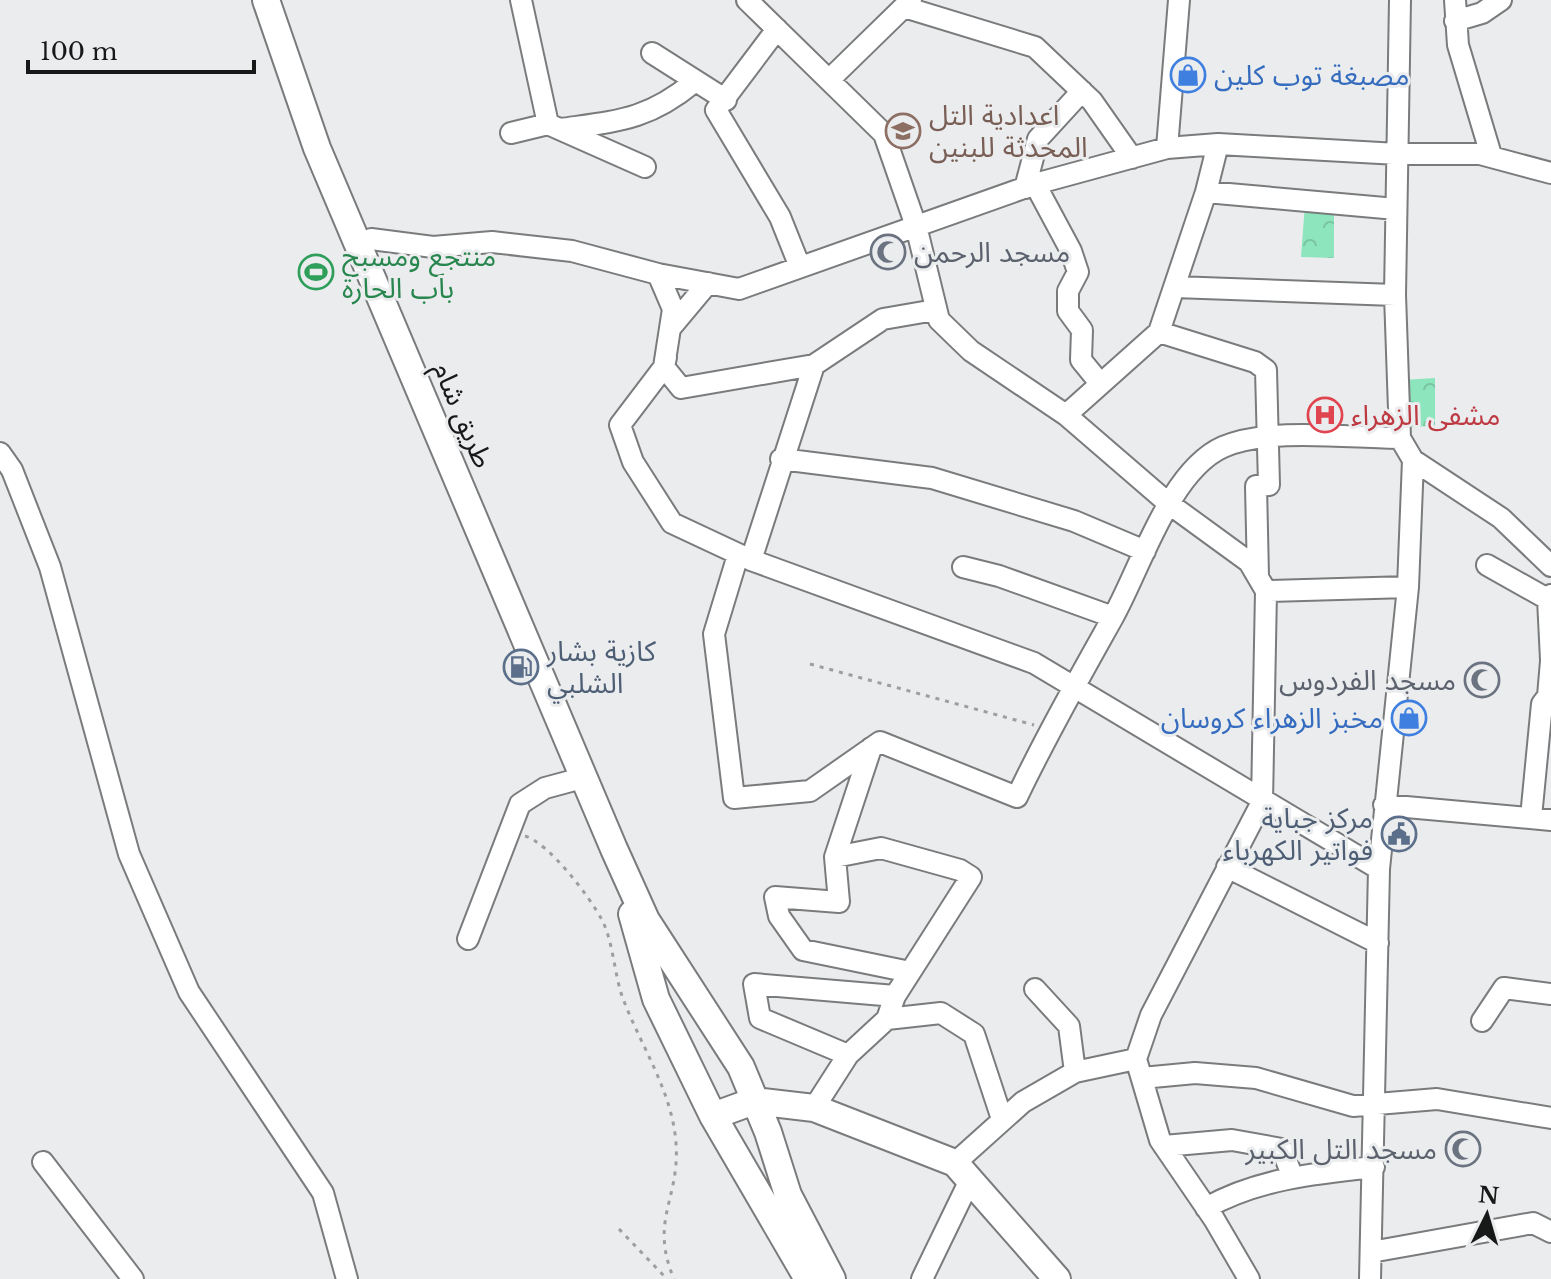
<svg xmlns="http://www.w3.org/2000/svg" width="1551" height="1279" font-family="'Libre Baskerville','Noto Sans Arabic',serif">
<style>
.park{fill:url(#park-crowns)}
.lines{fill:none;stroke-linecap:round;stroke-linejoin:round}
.minor-casing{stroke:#797b7c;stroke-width:24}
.major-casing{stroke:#797b7c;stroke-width:30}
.path{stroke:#9c9e9f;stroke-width:3;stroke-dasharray:4 6;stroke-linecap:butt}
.minor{stroke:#fff;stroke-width:20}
.major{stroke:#fff;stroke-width:26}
.labels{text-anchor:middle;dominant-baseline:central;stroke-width:6;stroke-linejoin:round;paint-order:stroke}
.shop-label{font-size:28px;fill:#366cbe;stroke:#eaecee;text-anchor:start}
.education-label{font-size:28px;fill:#785e54;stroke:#eaecee;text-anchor:start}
.worship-label{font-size:28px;fill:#5b616d;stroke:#eaecee;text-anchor:end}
.leisure-label{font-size:28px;fill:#27864d;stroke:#eaecee;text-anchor:start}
.street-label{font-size:28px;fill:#171818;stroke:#eaecee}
.health-label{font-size:28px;fill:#be3a42;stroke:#eaecee;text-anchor:start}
.service-label{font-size:28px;fill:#4e5e75;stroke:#eaecee;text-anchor:start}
</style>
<defs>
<pattern id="park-crowns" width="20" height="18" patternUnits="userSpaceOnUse" patternTransform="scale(2)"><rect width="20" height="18" fill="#8de5bd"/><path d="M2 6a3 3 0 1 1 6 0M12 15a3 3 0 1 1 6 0" fill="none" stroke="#79c4a2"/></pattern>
</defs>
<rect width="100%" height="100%" fill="#eaecee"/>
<path class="park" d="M1334,202v56l-33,-1 4,-53z
M1435,378v48l-28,1 -5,-47z"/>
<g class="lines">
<g class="minor-casing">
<path id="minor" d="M521,0l27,124
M747,0l137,134 32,92 23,94 32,31 95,64 102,88 81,59 17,29 -4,211 -111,213 -15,44 24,81 54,79 35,60
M1455,0l3,45 33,110
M904,7l131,40 57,54 40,57
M1455,21l27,-8 19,-13
M777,29l-61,81 64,107 20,50
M652,53l74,47
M830,79l81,-79
M561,129c57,-8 87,-9 133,-47
M511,133l37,-9 97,43
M1167,148l12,-148
M1035,184l36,67 7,21 -10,19v20l14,19 -1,30 18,22
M1025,188l13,-49 44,-48
M1206,192l190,17
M371,239l62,8 59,-5 80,9 86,23 15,35 -9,58 -44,58 13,37 39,61 79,37 283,103 345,206
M658,274l81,15 296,-105 132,-36 51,-4 180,10h82l71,19
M1175,287l220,8
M672,326l36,-43
M1159,332l96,30 11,8 3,115 -13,1 2,90
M666,357l-2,10 17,21 133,-23 69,-46 52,-9
M1066,415l93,-83 47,-140 12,-48
M0,453l12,17 38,97 79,287 60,138 134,201 24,86
M781,459l151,19 142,43 71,30
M1413,460l88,58 50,48
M738,555l-24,79 20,164 76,-7 70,-49 137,55c29,-61 62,-119 95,-178 28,-49 57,-148 111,-172 46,-20 127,-9 177,-9
M751,560l63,-195
M1487,565l64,36
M963,567l36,9 114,41
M1266,591l142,-4
M1551,595l-3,4 3,61
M871,748l-36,109 46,-9 79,22 11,7 -76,119 -8,23 54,-6 33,21 28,85
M1384,805l167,15
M1531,817l11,-113 6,-8 3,-35
M835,857l4,45 -64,-5 4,19 24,34 107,22
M1227,867l151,76
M468,939l52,-135 25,-16 37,-10
M1035,989l34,37 6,46
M1482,1021l22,-33 47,6
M848,1055l-88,-37 -6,-34 141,12
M1142,1078l53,-5 61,5 97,28 84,-7 114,19
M814,1108l34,-53 39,-36
M1164,1146l68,-6 50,9 11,29
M43,1162l90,117
M955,1163l68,-61 52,-30 61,-13
M1206,1208c51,-29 111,-35 168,-41
M1371,1252l162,-29 18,9
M922,1279l48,-99
M1370,1279l9,-410 29,-282 5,-127 -13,-22 -5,-143 5,-295"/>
</g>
<g class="major-casing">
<path id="major" d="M266,0l51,148 297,701 32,71 95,147 27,65 20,63 44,84
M632,914l24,85 57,117 95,163
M713,1116l41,-15 60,7 141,55 102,116"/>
</g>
<path class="path" d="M810,664l224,61
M525,836c25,8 64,60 77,84 11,21 12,52 20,76 18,49 50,94 54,147 4,57 -27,77 -2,136
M619,1229l48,50"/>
<use href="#minor" class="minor"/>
<use href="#major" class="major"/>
</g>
<defs>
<g id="shop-ring" transform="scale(1.8)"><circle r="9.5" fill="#eaecee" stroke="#3f7fe0" stroke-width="1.5"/><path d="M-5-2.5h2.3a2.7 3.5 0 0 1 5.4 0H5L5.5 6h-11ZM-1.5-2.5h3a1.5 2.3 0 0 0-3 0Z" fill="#3f7fe0"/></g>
<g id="school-ring" transform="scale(1.8)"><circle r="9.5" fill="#eaecee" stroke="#8d6e63" stroke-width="1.5"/><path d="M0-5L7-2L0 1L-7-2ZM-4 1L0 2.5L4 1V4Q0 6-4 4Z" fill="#8d6e63"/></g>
<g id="mosque-ring" transform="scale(1.8)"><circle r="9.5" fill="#eaecee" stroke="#6b7280" stroke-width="1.5"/><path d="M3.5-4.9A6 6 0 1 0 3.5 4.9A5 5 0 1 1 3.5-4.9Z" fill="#6b7280"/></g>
<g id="stadium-ring" transform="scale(1.8)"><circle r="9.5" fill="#eaecee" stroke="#2e9e5b" stroke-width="1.5"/><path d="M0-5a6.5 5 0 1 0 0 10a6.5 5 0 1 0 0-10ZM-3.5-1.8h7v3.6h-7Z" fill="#2e9e5b"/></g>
<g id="hospital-ring" transform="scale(1.8)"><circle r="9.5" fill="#eaecee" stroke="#e0444e" stroke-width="1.5"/><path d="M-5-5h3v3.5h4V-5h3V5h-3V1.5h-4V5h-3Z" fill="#e0444e"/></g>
<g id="fuel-ring" transform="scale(1.8)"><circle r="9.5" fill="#eaecee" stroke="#5c6f8a" stroke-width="1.5"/><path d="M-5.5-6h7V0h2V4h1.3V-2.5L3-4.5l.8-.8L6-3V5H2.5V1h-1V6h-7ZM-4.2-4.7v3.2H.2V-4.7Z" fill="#5c6f8a"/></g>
<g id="civic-ring" transform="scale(1.8)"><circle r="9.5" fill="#eaecee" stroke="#5c6f8a" stroke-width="1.5"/><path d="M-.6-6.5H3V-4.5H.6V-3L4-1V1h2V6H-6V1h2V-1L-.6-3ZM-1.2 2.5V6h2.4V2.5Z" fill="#5c6f8a"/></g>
</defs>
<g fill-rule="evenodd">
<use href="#shop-ring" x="1188" y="75"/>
<use href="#school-ring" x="903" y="131"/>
<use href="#mosque-ring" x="888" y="252"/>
<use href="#stadium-ring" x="316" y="272"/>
<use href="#hospital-ring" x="1325" y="415"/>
<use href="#fuel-ring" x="521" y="667"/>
<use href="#mosque-ring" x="1482" y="680"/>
<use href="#shop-ring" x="1409" y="718"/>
<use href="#civic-ring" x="1399" y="834"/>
<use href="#mosque-ring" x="1463" y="1149"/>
</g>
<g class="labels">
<g class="shop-label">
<text x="1214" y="75">مصبغة توب كلين</text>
<text x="1383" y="718" text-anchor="end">مخبز الزهراء كروسان</text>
</g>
<g class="education-label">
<text x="929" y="115">اعدادية التل<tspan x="929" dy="32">المحدثة للبنين</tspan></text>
</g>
<g class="worship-label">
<text x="914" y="252" text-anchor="start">مسجد الرحمن</text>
<text x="1456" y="680">مسجد الفردوس</text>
<text x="1437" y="1149">مسجد التل الكبير</text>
</g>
<g class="leisure-label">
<text x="342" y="256">منتجع ومسبح<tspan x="342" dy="32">باب الحارة</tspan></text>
</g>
<g class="street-label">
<text transform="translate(463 415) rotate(67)">طريق شام</text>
</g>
<g class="health-label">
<text x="1351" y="415">مشفى الزهراء</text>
</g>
<g class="service-label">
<text x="547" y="651">كازية بشار<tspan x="547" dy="32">الشلبي</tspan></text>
<text x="1373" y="818" text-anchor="end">مركز جباية<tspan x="1373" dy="32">فواتير الكهرباء</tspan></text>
</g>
</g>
<g transform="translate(1487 1215) rotate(5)" stroke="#eaecee" stroke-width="6" paint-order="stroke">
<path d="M0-6L14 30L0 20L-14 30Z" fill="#171818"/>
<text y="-12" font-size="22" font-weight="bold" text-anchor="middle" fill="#171818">N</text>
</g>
<path d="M28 60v12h226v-12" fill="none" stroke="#171818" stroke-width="4"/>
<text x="40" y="60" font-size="24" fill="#171818" stroke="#eaecee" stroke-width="6" paint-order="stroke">100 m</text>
</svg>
